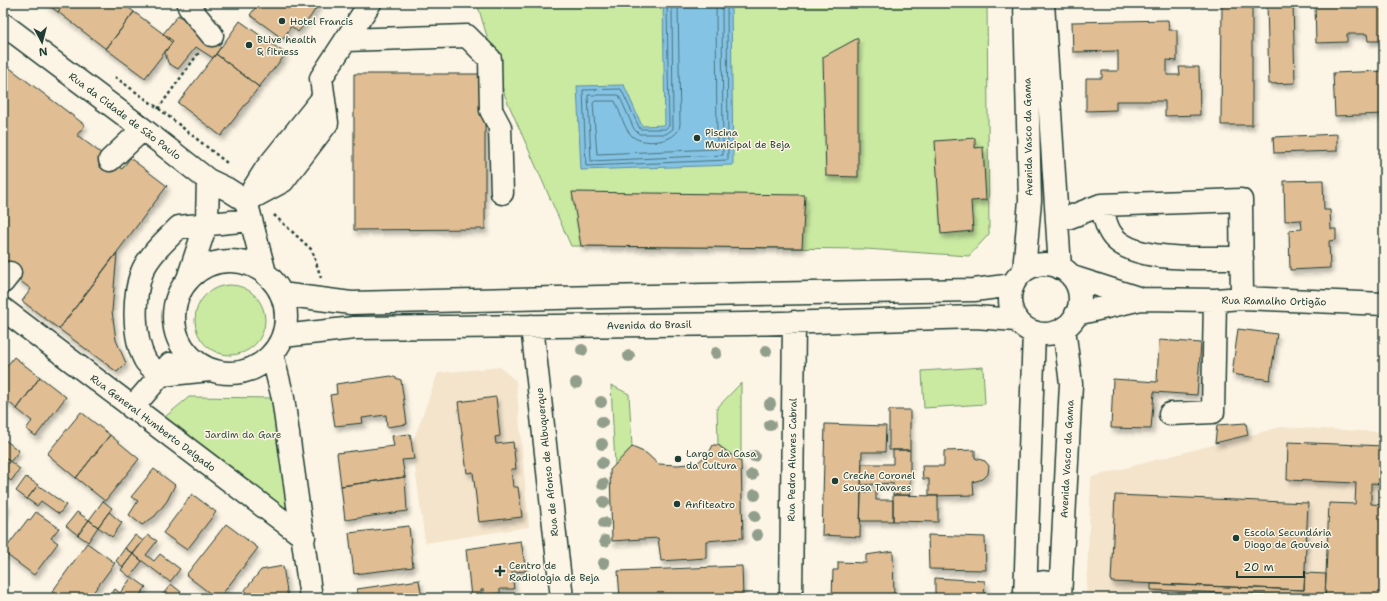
<svg xmlns="http://www.w3.org/2000/svg" width="1387" height="601" font-family="'Shantell Sans',sans-serif">
<style>
.built{fill:#f4e4cc}
.green{fill:#caeaa2;stroke:#74946b}
.water{fill:#85c3e5;stroke:#5c8d9e}
.lines{fill:none;stroke-linecap:round;stroke-linejoin:round}
.shore{stroke:#48737b;stroke-width:1}
.building{fill:#e1bd93;stroke:#1f3d34;filter:url(#shadow)}
.minor-casing{stroke:#1f3d34;stroke-width:25}
.path{stroke:#1f3d34;stroke-width:2.5;stroke-dasharray:3 3;stroke-linecap:butt}
.minor{stroke:#fcf5e5;stroke-width:22}
.tree{fill:#919e8c}
.poi-dot{fill:#1f3d34;stroke:#fcf5e5;stroke-width:1.5}
.labels{text-anchor:middle;dominant-baseline:central;stroke-width:3;stroke-linejoin:round;paint-order:stroke}
.poi-label{font-size:10px;fill:#1f3d34;stroke:#fcf5e5;text-anchor:start}
.street-label{font-size:10px;fill:#1f3d34;stroke:#fcf5e5}
.park-label{font-size:10px;fill:#395744;stroke:#fcf5e5}
</style>
<defs>
<filter id="shadow"><feDropShadow dx="2.5" dy="4.5" stdDeviation="2" flood-color="#0004"/></filter>
</defs>
<rect width="100%" height="100%" fill="#fcf5e5"/>
<filter id="ink" filterUnits="userSpaceOnUse"><feTurbulence type="fractalNoise" baseFrequency=".025" numOctaves="2"/><feDisplacementMap in="SourceGraphic" scale="8" xChannelSelector="R" yChannelSelector="G"/><feConvolveMatrix kernelMatrix="1 2 1 2 8 2 1 2 1" color-interpolation-filters="sRGB"/></filter>
<g filter="url(#ink)">
<path class="built" d="M500,367l16,14 13,146 -104,16 -13,-99 26,-71z
M1281,427l103,5v166h-298l5,-121z"/>
<path class="green" d="M477,3h510l2,231 -20,22 -104,-7 -294,-3 -66,-150z
M195 320a35 35 0 1 1 70 0a35 35 0 1 1-70 0Z
M983,367l2,37 -61,4 -2,-37z
M741,383v79l-23,-17 -1,-37z
M611,385l18,9 3,53 -17,18z
M189,397l87,1 16,117 -132,-94z"/>
<path class="water" d="M519,3h42c-14,7 -28,6 -42,0z
M663,3h68l2,162 -152,5 -4,-84 47,-1 18,41 23,-1z"/>
<g class="lines">
<path class="shore" d="M667,3l2,123 -4,3h-25l-19,-40 -38,1 3,76 142,-6 -1,-157
M672,3l1,126 -7,5h-27l-5,-5 -15,-34h-31l3,66 132,-6 -1,-152
M678,3l2,121c-1,20 -40,22 -49,11 -8,-9 -11,-24 -16,-34h-20l-2,2 4,51 120,-5 -1,-146"/>
</g>
<path class="building" d="M45,3h20l-7,9z
M65,3h58l11,9 -28,37 -48,-37z
M256,3h63l-8,13 -13,16 -7,-6 -8,13 -33,-24 8,-11z
M1222,3h30v122h-31z
M1267,3h26l2,80 -26,1z
M1315,3h69v38h-16l-1,-7h-20v8l-31,1z
M134,12l39,29 -28,37 -39,-29z
M178,15l43,32 -8,11 -17,-11 -18,22 -10,-6 -3,-11 7,-9 -9,-9z
M1168,20l1,10h8v31l-10,-1v15h13l-1,-8h20l1,48 -35,1v-15h-49v9l-30,1v-33h16v-7h16v-20l-45,1 -1,-30z
M240,21l46,33 -27,33 -43,-33z
M858,38v139l-32,-1 -3,-119z
M216,54l43,33 -38,49 -43,-33z
M3,63l82,62 -8,10 33,25 12,9 8,-11 37,28 -108,143 -37,-28 9,-12 -28,-21z
M1384,71v43l-49,2 -2,-43z
M354,74h131v155l-131,1z
M1337,134v17l-63,2 -1,-16z
M975,138v10l8,-1 3,53 -15,1 2,30 -32,3 -6,-93z
M1323,180l1,30h6l1,19h5v11l-7,1 1,27 -40,2 -1,-40 13,-1 -1,-9 -16,1 -1,-40z
M572,192l233,3 -3,53 -221,-2z
M117,253l-5,58 4,29 10,23 -9,9 -58,-43z
M1238,329l39,5 -7,46 -38,-6z
M1159,340l42,3 -4,52 -43,-3 -3,37 -40,-1 2,-49 44,3z
M14,357l26,20 -23,32 -12,-10 -2,3v-31z
M391,376l10,4 6,44 -20,3 -1,-12 -24,3 1,5 -28,3 -5,-31 7,-1 -1,-10z
M40,377l26,20 -30,39 -10,-7 6,-8 -15,-12z
M496,397l4,39 -5,1 1,7 17,-2 3,27h-5l2,18h5l4,30 -43,5 -6,-50 -6,1 -9,-71z
M889,410h21v40h-21z
M81,412l29,23 -34,43 -29,-24z
M1246,423l2,12 -33,8 2,-18z
M825,424l61,2 -1,26h-23l-2,85 -38,-2z
M410,434l4,25 -12,1 3,17 -64,9 -4,-33 57,-7 -2,-10z
M110,435l29,24 -34,42 -29,-23z
M4,439l15,12 -9,11 -7,-6z
M1288,442l96,4v38l-13,-1v21l13,1v93h-59l4,-95 26,1 1,-21 -69,-3z
M713,445h5l23,17 2,76 -37,3v17l-45,3 -3,-23 -46,3 -2,-71 22,-23 14,6 12,11 20,1 19,-2 12,-10z
M893,450h17v45h-17v-12l-32,2 1,-21h31z
M975,450v8l10,3 4,5 -1,8 -5,5 -10,3 1,13 -45,1v-17h-6l-1,-13h22v-15z
M3,456l17,13 -9,12 -8,-6z
M154,469l21,16 -8,16 -12,15 -13,9 -13,-10 9,-14 -7,-4z
M26,477l12,8 -11,14 -11,-8z
M405,477l2,34 -62,9 -4,-34z
M38,485l28,20 -7,9 -18,-13 -4,5 -10,-7z
M876,491v9h17v21h-33l1,-29z
M192,494l24,18 -29,38 -24,-17z
M893,495l45,1v26l-45,-1z
M1115,495l193,8 -4,87 -193,-8z
M103,501l9,7 -14,19 -9,-7z
M3,502l5,3 -4,5 2,2 -3,4z
M36,512l23,16 -8,10 7,5 -24,32 -31,-23 25,-33 2,1z
M77,512l12,8 -11,15 -12,-9z
M109,512l13,11 -10,14 -14,-10z
M89,520l9,7 -10,15 -10,-7z
M226,524l32,24 -39,50h-3l-30,-23z
M409,526l4,41 -59,7 -5,-41z
M135,535l8,6 -10,13 -8,-6z
M148,535l9,6 -11,14 8,6 6,-7 20,15 -10,13 -37,-28z
M928,535l57,2 1,33 -57,-1z
M521,541l5,30 -14,1 2,17h-14v4l-15,2 -1,-5h-3v6l-10,1 -5,-48z
M87,543l28,20 -26,35h-29l-8,-6z
M125,548l8,6 -10,13 -7,-6z
M893,551l1,47h-62l1,-28h5v-8l28,1v-8z
M133,554l9,7 -12,16 -9,-7z
M283,566l5,32h-41l-2,-8 16,-20z
M742,566l1,32h-123l-2,-27z
M1305,573l21,1 -1,23 -174,-7v-6l153,6z
M132,577l14,10 -8,11h-29l6,-9 5,4z
M935,578l50,3 -1,17h-49z
M419,580l3,18h-64l-1,-9z
M171,584l10,8 -5,6h-16z"/>
<g class="lines">
<g class="minor-casing">
<path id="minor" d="M189,3v4l23,28
M1043,3l17,265
M3,24l140,105 65,51 19,9 19,12 19,72
M346,40l121,-4 23,23 1,51 9,17 2,66
M110,160l33,-31
M247,199l19,-30 57,-71
M246,201l37,-20 44,-58 -6,-45 49,-75
M1101,205c3,9 4,19 9,27 18,33 98,25 132,26
M1057,222l44,-17 140,-5 1,98
M174 317a56 56 0 1 1 112 0a56 56 0 1 1-112 0Z
M1010 299a35 35 0 1 1 70 0a35 35 0 1 1-70 0Z
M1024,271l6,-71 -5,-197
M1072,277l69,22
M188,279l19,-58 1,-41
M3,282l7,-9
M281,294l70,9 248,-6 375,-7 39,-5
M3,309l301,228
M1076,314l65,-15 74,1 27,-2 142,6
M532,326l30,272
M283,336l71,-8 394,-4 227,-7 41,3
M272,354l11,44 28,200
M210,370l-49,5c-5,-5 -13,-9 -16,-15 -12,-22 -12,-64 -3,-88 7,-17 24,-32 37,-45l72,-7
M132,408l38,-44
M1170,414l43,-2 2,-112
M1025,590c16,-9 21,-12 35,1
M791,598l3,-276
M1025,598l9,-266
M1060,598l11,-214 -7,-56"/>
</g>
<path class="path" d="M115,77l43,31 69,55
M158,109l42,-58
M274,215l38,35 9,28"/>
<use href="#minor" class="minor"/>
</g>
<g class="tree">
<circle cx="582" cy="350" r="6"/>
<circle cx="766" cy="351" r="6"/>
<circle cx="716" cy="353" r="6"/>
<circle cx="629" cy="356" r="6"/>
<circle cx="576" cy="383" r="6"/>
<circle cx="601" cy="402" r="6"/>
<circle cx="770" cy="404" r="6"/>
<circle cx="602" cy="422" r="6"/>
<circle cx="770" cy="425" r="6"/>
<circle cx="602" cy="444" r="6"/>
<circle cx="754" cy="456" r="6"/>
<circle cx="602" cy="463" r="6"/>
<circle cx="752" cy="475" r="6"/>
<circle cx="603" cy="484" r="6"/>
<circle cx="755" cy="495" r="6"/>
<circle cx="604" cy="502" r="6"/>
<circle cx="755" cy="516" r="6"/>
<circle cx="604" cy="523" r="6"/>
<circle cx="757" cy="535" r="6"/>
<circle cx="605" cy="541" r="6"/>
<circle cx="604" cy="563" r="6"/>
</g>
</g>
<g class="poi-dot">
<circle cx="282" cy="21" r="4"/>
<circle cx="249" cy="45" r="4"/>
<circle cx="697" cy="138" r="4"/>
<circle cx="678" cy="459" r="4"/>
<circle cx="835" cy="481" r="4"/>
<circle cx="677" cy="504" r="4"/>
<circle cx="1236" cy="538" r="4"/>
<path d="M498 565h4v4h4v4h-4v4h-4v-4h-4v-4h4z"/>
</g>
<g class="labels">
<g class="poi-label">
<text x="290" y="21">Hotel Francis</text>
<text x="257" y="39">BLive health<tspan x="257" dy="12">&amp; fitness</tspan></text>
<text x="705" y="132">Piscina<tspan x="705" dy="12">Municipal de Beja</tspan></text>
<text x="686" y="453">Largo da Casa<tspan x="686" dy="12">da Cultura</tspan></text>
<text x="843" y="475">Creche Coronel<tspan x="843" dy="12">Sousa Tavares</tspan></text>
<text x="685" y="504">Anfiteatro</text>
<text x="1244" y="532">Escola Secundária<tspan x="1244" dy="12">Diogo de Gouveia</tspan></text>
<text x="509" y="565">Centro de<tspan x="509" dy="12">Radiologia de Beja</tspan></text>
</g>
<g class="street-label">
<text transform="translate(125 116) rotate(37)">Rua da Cidade de São Paulo</text>
<text transform="translate(1028 137) rotate(-91)">Avenida Vasco da Gama</text>
<text transform="translate(1274 301) rotate(1)">Rua Ramalho Ortigão</text>
<text transform="translate(649 325) rotate(-1)">Avenida do Brasil</text>
<text transform="translate(153 423) rotate(37)">Rua General Humberto Delgado</text>
<text transform="translate(1067 459) rotate(-87)">Avenida Vasco da Gama</text>
<text transform="translate(792 460) rotate(-89)">Rua Pedro Alvares Cabral</text>
<text transform="translate(547 462) rotate(-96)">Rua de Afonso de Albuquerque</text>
</g>
<g class="park-label">
<text x="243" y="434">Jardim da Gare</text>
</g>
</g>
<rect width="1387" height="601" fill="none" stroke="#fcf5e5" stroke-width="16"/>
<rect x="8" y="8" width="1371" height="585" fill="none" stroke="#1f3d34" stroke-width="1.5" filter="url(#ink)"/>
<g transform="translate(42 42) rotate(173)" stroke="#fcf5e5" stroke-width="3" paint-order="stroke">
<path d="M0-3L7 15L0 10L-7 15Z" fill="#1f3d34"/>
<text y="-6" font-size="11" font-weight="bold" text-anchor="middle" fill="#1f3d34">N</text>
</g>
<path d="M1237 571v6h67v-6" fill="none" stroke="#1f3d34" stroke-width="2"/>
<text x="1243" y="571" font-size="12" fill="#1f3d34" stroke="#fcf5e5" stroke-width="3" paint-order="stroke">20 m</text>
</svg>
